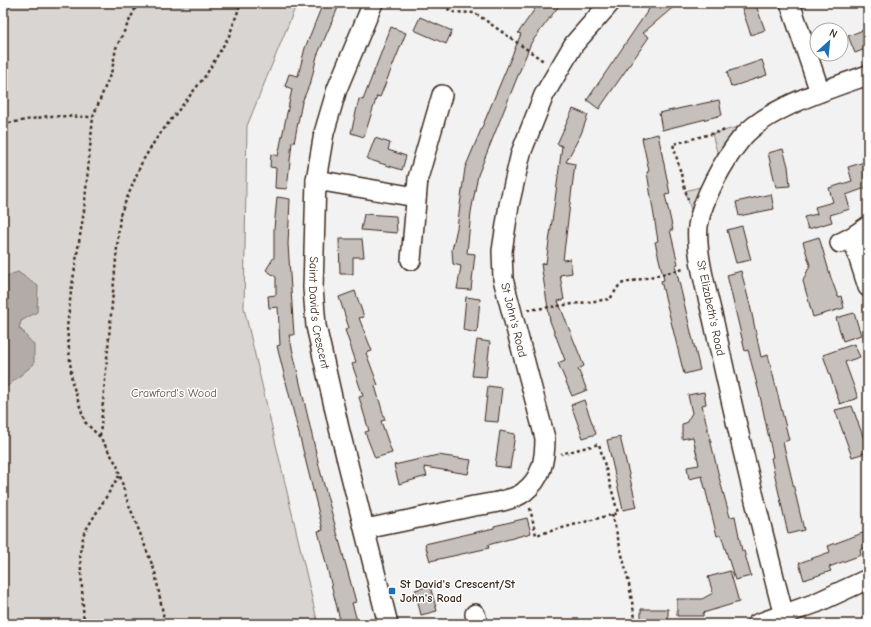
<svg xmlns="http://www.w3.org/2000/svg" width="871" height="627" font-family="'Comic Neue',sans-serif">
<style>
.green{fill:#d8d5d2;stroke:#8a8078}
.water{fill:#b2aba7;stroke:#827770}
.building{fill:#c6c0bd;stroke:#3b2a1e}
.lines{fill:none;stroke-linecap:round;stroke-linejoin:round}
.minor-casing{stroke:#3b2a1e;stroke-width:22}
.path{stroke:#3b2a1e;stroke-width:2.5;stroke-dasharray:3 3;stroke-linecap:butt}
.minor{stroke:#fff;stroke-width:19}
.poi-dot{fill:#1f6fb2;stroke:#fff;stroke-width:1.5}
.labels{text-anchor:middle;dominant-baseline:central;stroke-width:3;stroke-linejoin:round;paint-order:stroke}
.street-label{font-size:12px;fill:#3b2a1e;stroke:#fff}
.park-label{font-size:12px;fill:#62554b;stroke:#fff}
.poi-label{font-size:12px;font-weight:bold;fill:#3b2a1e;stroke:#fff;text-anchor:start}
</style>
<rect width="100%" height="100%" fill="#f3f2f2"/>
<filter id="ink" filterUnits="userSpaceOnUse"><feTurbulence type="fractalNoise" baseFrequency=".025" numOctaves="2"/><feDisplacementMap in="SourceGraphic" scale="8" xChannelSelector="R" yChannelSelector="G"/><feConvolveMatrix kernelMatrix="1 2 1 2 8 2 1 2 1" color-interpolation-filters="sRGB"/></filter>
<g filter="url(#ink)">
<path class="green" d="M3,3h294l-50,123 -3,182 74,316h-315v-234l22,-57 -6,-5 2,-7 16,-10 -19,-38 -15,4z
M742,126l-22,36 -8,-28z
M700,187l-7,29 -8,-25z"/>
<path class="water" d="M18,272l20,14 -1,26 -16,9 -2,7 15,17v19l-31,26v-113z"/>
<path class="building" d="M323,3h17l-23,53 -6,25 -9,21 -8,41 -2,-1 -5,47 -12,-1 1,-20 -6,-1 1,-13 7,2 14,-67 -7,-3 4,-12 9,2 7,-28z
M539,3h22l-30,40 -53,132 -7,37 -4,41 8,1 -4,36 -14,-1 4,-23 -8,-2 -1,-14 5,-22 8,-60 56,-134 -3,-1z
M653,3h25l-35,30 6,4 -50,72 -12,-9z
M740,3h15l10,27 -14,5z
M420,17l32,14 -6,13 -32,-14z
M391,27l15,6 -26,64 -3,-1 -13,41 -13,-4 8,-34 4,1z
M868,28v20l-13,5 -7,-17z
M762,60l5,15 -36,12 -4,-15z
M719,100l3,15 -60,15 -3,-17z
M573,109l15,6 -7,19 -15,28 9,2 -12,96 7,-1 2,14 -12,2 4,25 -6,1 26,65 -6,3 9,21 -15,6 -14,-33 7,-3 -15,-39 -9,-57 5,-1 8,-56 8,-61 -5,-2z
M658,134l12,60 -5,1 8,35h-3l8,34 -3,1 25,105 -16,4 -23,-93 3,-1 -9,-38 3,-1 -11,-69 2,-1 -7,-33z
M375,138l15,5 -2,7 18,6 -4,14 -35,-11z
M783,149l5,17 2,20 -14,1 -8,-34z
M868,161v26l-22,8 4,14 -20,6 2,7 -24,7 -4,-12 13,-3 -2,-7 18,-5 -4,-14 23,-7 -4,-14z
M771,194l3,15 -35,7 -3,-14z
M277,197l13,2 -2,45 6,91h-5l31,135 36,132 -4,1 6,21h-17l-23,-93 5,-1 -46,-184 3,-1 -2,-38 -9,1 -1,-12 8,-1v-18l-10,-7 8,-13v-28z
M364,214l32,2 1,17 -36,-3z
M742,226l9,34 -15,3 -9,-33z
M819,237l12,41 7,19 3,-1 3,12 -31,9 -10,-36 7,-16 -7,-23z
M339,239h23l2,18h-11v17h-13z
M741,271l9,34 11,52 7,-2 21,85 -6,2 21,88 -16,4 -17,-76 2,-1 -13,-61 -12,-46 -3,1 -18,-76z
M355,291l9,26 -5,1 13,33 -6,2 12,32 -3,1 10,34 -4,1 11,32 -17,5 -10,-26 4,-1 -10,-34 4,-1 -11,-32 4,-2 -11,-32 4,-2 -10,-31z
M466,297l14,2 -3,34 -14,-3z
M854,313l7,22 -18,6 -7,-23z
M477,340l13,2 -4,35 -14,-1z
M854,344l6,13 -15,5 13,36 -18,6 -17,-49z
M488,386l14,2 -4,34 -14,-1z
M704,392l2,12 -4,1 18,76 10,36 5,-1 7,35h2l7,25 -16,4 -14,-45 -4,1 -15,-60 -13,3 -2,-12 12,-2 -6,-28 -11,2v-15l4,-1 6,-10 -4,-18z
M584,400l12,34 -13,4 -12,-33z
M852,406l12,33 4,-1v14l-16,5 -17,-47z
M500,431l15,3 -5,34 -15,-2z
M620,437l17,70 -14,3 -16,-70z
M438,455l33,5 -3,14 -44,-7 3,9 -28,8 -5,-19z
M527,518l4,15 -43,12 1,3 -59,13 -5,-17 69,-16v-2z
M868,531v16l-8,3 1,5 -32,12 2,4 -27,9 -5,-17 31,-11 -2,-6z
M730,571l9,31 -36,11v3h-26v-17h25l11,-6 -5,-16z
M430,586l7,25 -16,4 -6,-25z
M641,609h27v15h-27z"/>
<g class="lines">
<g class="minor-casing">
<g id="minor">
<path id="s1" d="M373,3l-36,86 -13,44 -8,47 -3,108 3,38 23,102 49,196"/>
<path d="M790,3l30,89"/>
<path d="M316,180l100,17"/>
<path d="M852,237l16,-11"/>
<path d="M840,243l12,-6 16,50"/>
<path d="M411,260l7,-82 24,-83"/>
<path d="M365,529c36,-7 72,-15 109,-23 13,-2 39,-5 50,-14 18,-14 21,-32 21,-54l-42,-159 -1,-28 7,-46 12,-52 23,-58 30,-51 36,-41"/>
<path d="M475,614l3,10"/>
<path d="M757,624l59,-21 52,-24"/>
<path d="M786,624c-25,-97 -49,-194 -70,-292 -6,-30 -21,-76 -18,-106 4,-27 26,-66 43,-87 25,-31 90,-51 127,-64"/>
</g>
</g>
<path class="path" d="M138,3l-22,45 -4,22 -19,47 -9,94 -13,81 -4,36 5,54 13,40 15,15 17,28 9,32 29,75 10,52
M437,3l16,9 22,1 70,49
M3,124l46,-8 44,1
M688,200l-15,-56 53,-14
M528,310l82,-11 10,-15 64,-15
M100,436l20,-221 22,-53 14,-23 50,-64 23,-39 12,-33
M530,508l6,27 82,-22 -19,-69 -38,10
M612,514l16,65 8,45
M84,624l-4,-71 4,-20 35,-57"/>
<use href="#minor" class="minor"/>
</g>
</g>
<rect class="poi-dot" x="388" y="587" width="8" height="8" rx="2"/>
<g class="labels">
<g class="street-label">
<text transform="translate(711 308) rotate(78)">St Elizabeth's Road</text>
<text stroke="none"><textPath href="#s1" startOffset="320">Saint David's Crescent</textPath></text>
<text transform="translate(514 320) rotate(76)">St John's Road</text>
</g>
<g class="park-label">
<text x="174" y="393">Crawford's Wood</text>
</g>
<g class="poi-label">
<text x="400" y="584">St David's Crescent/St<tspan x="400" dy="14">John's Road</tspan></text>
</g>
</g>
<rect width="871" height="627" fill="none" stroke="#fff" stroke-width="16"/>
<rect x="8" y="8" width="855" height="611" fill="none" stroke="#3b2a1e" stroke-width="1.5" filter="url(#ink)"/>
<g transform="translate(829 42) rotate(27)"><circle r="19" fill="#ffffff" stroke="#b1aaa5"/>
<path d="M0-3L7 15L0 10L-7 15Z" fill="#1f6fb2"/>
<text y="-6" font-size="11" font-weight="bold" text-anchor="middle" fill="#3b2a1e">N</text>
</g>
</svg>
